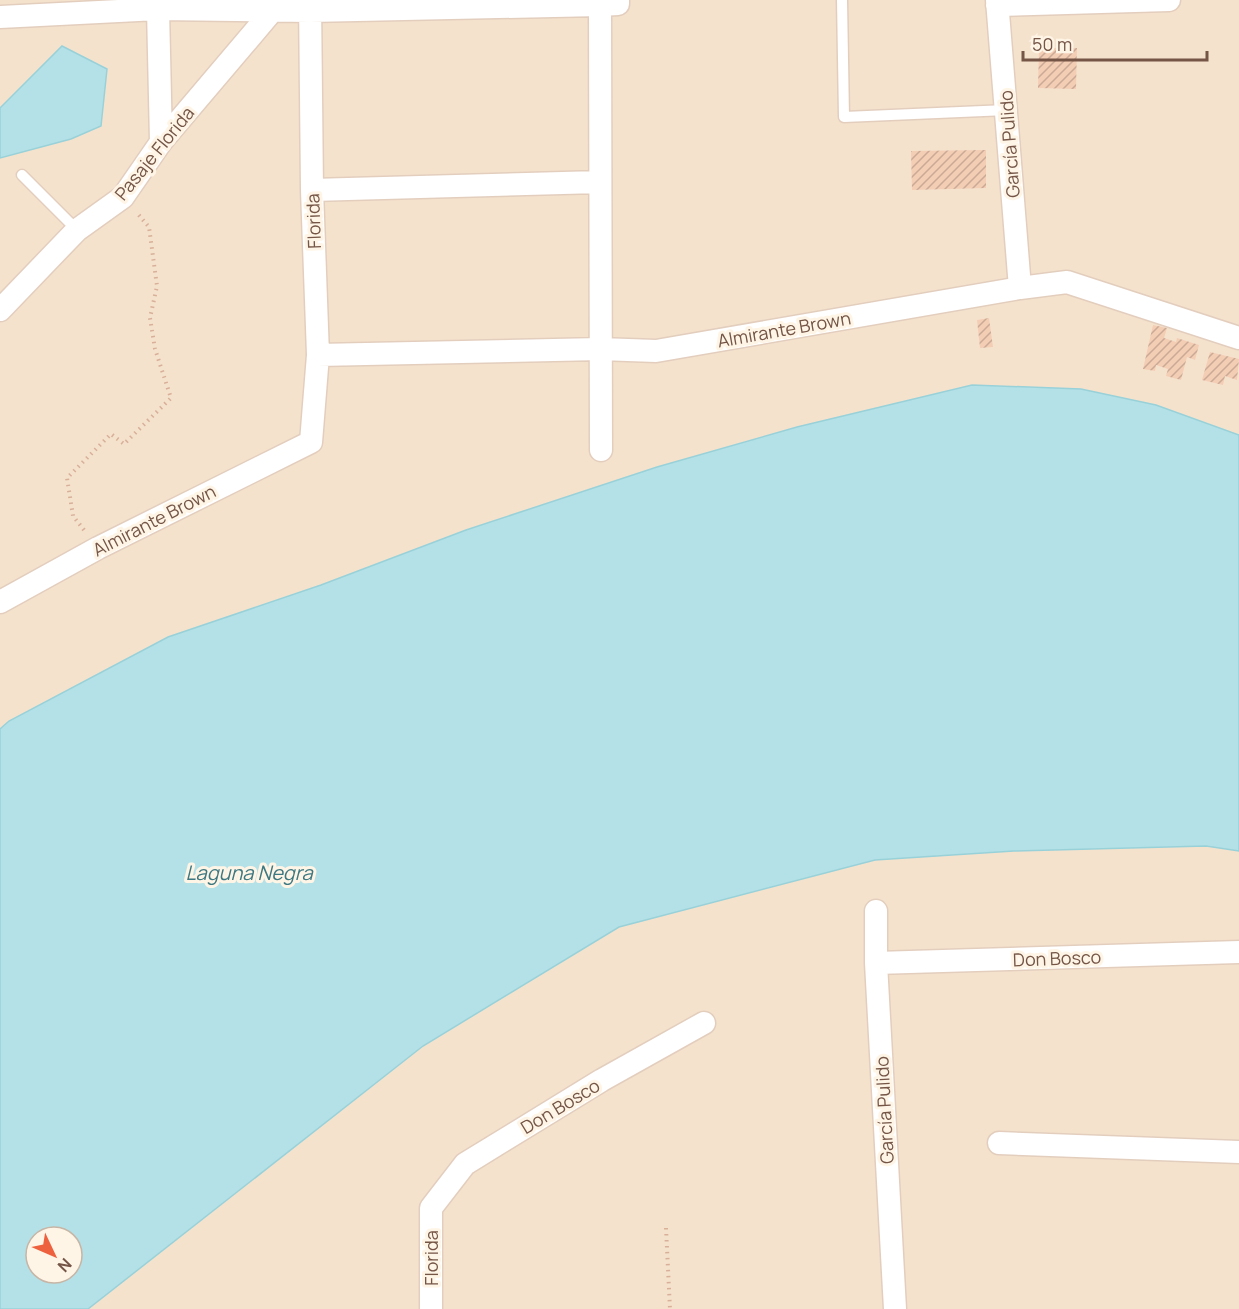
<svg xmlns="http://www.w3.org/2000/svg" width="1239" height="1309" font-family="Manrope,sans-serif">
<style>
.residential{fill:#f5e2cd;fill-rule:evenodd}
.water{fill:#b3e1e7;stroke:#99d1d9;stroke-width:1.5;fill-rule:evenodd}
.building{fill:url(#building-hatch)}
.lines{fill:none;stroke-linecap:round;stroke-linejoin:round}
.service-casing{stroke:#e3cebe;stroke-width:13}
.minor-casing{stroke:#e3cebe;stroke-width:25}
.path{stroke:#d8b099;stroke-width:4;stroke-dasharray:1.5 4.5;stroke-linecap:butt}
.service{stroke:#fff;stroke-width:10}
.minor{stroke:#fff;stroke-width:22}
.labels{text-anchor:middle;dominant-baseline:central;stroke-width:6;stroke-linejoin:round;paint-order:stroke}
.street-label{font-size:18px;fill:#745546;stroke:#fff5e6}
.water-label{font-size:20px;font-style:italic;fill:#3c7882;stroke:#fff5e6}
</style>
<defs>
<pattern id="building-hatch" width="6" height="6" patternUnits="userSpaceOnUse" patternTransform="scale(1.5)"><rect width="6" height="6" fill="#f4cdb5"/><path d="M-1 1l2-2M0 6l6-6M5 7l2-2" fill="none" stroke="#caa995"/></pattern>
</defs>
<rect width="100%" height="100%" fill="#fdf1df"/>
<path class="residential" d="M0,0h1239v1309h-1239zM36,1237h36v36h-36z"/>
<path class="water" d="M62,46l45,23 -6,57 -30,13 -71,19v-50z
M972,385l109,4 75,16 83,30v416l-33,-5 -192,5 -139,9 -256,67 -196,119 -335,263h-88v-580l9,-8 159,-84 153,-52 145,-55 191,-63 140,-40zM36,1237h36v36h-36z"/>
<path class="building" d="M1039,48h38l-1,41 -38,-1z
M986,150v38l-74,2 -1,-39z
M989,318l4,29 -13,1 -3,-28z
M1153,325l14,3 -3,10 12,4 1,-4 22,7 -4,15 -8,-3 -6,23 -15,-4 2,-7 -12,-4 -1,6 -12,-2z
M1210,352l29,7 -2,21 -12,-4 -2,9 -21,-5z"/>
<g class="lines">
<g class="service-casing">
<path id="service" d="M842,0l2,117 163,-7
M22,175l55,55"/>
</g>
<g class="minor-casing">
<path id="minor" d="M997,0l23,288
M600,5l1,445
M997,5l172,-5
M158,9l3,133
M0,17l158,-8 152,2 290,-6 18,-1v-4
M312,190l287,-8
M0,310l77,-80 46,-33 38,-55 112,-132
M318,355l282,-6 56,2 364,-63 47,-6 172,56
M0,602l98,-54 213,-106 7,-87 -6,-165 -2,-190
M876,911v52l19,346
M876,963l363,-11
M999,1143l240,9
M431,1309v-101l34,-44 137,-84 102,-57"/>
</g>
<path class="path" d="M84,530l-11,-14 -6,-38 44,-44 13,10 47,-46 -16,-49 -5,-31 7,-32 -8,-59 -12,-14
M666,1228l4,81"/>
<use href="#service" class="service"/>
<use href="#minor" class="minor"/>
</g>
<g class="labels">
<g class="street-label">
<text transform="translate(1009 144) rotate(-94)">García Pulido</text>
<text transform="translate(154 153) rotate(-51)">Pasaje Florida</text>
<text transform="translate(313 221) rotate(-92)">Florida</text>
<text transform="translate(784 329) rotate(-10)">Almirante Brown</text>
<text transform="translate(154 520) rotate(-27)">Almirante Brown</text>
<text transform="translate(1057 958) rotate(-2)">Don Bosco</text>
<text transform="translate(560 1106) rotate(-31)">Don Bosco</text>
<text transform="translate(884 1110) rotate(-93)">García Pulido</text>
<text transform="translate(431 1258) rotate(-90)">Florida</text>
</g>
<g class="water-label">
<text x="249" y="872">Laguna Negra</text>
</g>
</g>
<g transform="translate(54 1255) rotate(134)"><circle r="28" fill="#fff5e6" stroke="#c7b5a6" stroke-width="1.5"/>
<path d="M0-4.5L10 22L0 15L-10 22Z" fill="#ee613e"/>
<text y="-9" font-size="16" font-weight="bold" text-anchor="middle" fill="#745546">N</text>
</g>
<path d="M1023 51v9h184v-9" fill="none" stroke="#745546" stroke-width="3"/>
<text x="1032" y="51" font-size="18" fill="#745546" stroke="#fff5e6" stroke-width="4.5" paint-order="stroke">50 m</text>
</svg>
